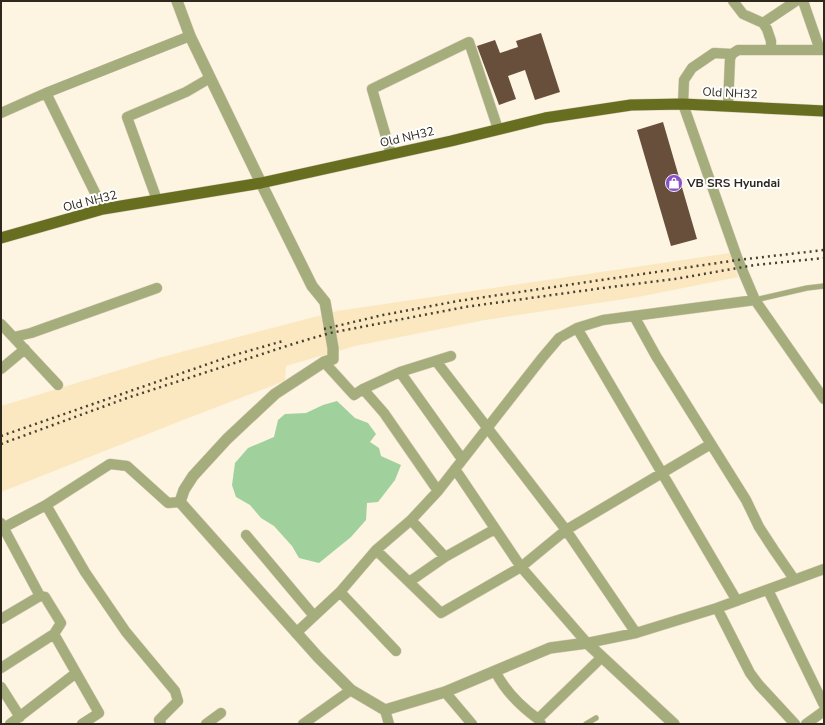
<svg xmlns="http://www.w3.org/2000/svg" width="825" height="725" font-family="'Nunito Sans',sans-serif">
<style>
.built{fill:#fbe8c1}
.water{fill:#a0d19c}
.building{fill:#684f3c}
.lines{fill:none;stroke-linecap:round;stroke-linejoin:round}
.service-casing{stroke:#d8cfbe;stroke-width:6}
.minor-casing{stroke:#d8cfbe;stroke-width:11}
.tertiary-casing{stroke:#d8cfbe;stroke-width:12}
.primary-casing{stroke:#d8cfbe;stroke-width:12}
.service{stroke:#a6ad7c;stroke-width:5}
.minor{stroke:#a6ad7c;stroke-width:10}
.tertiary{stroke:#a6ad7c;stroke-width:11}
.primary{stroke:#676e1f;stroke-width:11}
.rail{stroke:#474134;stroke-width:2.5;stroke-dasharray:2 4;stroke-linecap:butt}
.labels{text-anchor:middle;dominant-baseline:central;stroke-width:4;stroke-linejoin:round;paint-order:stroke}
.street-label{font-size:12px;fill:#2f291d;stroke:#fff}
.poi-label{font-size:12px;font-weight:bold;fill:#2f291d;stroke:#fff;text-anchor:start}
</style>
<rect width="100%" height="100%" fill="#fdf4e1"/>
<path class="built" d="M730,253l8,24 -100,20 -153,23 -130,26 -69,20 -1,15 -102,39 -182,72v-86l161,-49 175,-46z"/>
<path class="water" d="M337,401l18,17 13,5 8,11 -6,8 9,6 2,8 20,9 -6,15 -17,22 -11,1 -1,17 -15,17 -32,26 -20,-5 -7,-12 -18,-20 -13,-8 -11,-13 -14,-8 -4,-12 3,-22 13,-15 26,-11 4,-17 7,-6 21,-1 17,-8z"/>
<path class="building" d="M541,33l19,59 -25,8 -10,-30 -17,6 8,23 -17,6 -22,-59 18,-6 5,13 18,-6 -2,-6z
M663,122l34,117 -26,7 -34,-116z"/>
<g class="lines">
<g class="service-casing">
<path id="service" d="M755,300l52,-12 17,-2
M586,724l10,-6"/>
</g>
<g class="minor-casing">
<path id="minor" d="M733,1l10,13 20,9 4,6 4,12v9
M803,1l17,49
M763,23l33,-22
M732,54l-18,-1 -22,15 -8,12 -1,24 55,156 17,40
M46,93l57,116
M728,106l2,-47 2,-5 6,-4h86
M1,113l45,-20 144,-57
M391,154l-19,-65 97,-47 29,87
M157,200l-30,-83 59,-25 24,-14
M634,316l22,40 90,144 13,27 15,23 20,29
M1,324l57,61
M577,328l160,273
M14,337l17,-4 126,-45
M436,361l130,169 70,103
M324,362l30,33 9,-6 21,24 54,78
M1,369l24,-20
M400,372l62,87
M363,389l37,-17 51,-16
M455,469l66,98 66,76 49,-10 81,-25 107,-39
M411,520l34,37 50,-28
M1,523l39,73 -39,23
M1,529l45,-24
M246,535l68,81
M376,550l65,63 80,-46 45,-37 145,-86
M409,582l36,-25
M768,590l56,115
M340,592l56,59
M40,596l5,1 16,26 -7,11
M717,608l33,65 9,12 36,39
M296,633l44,-41 36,-42 35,-30 27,-29 104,-133 17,-20 18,-10 26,-8 152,-20 69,99
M1,668l53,-34 45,79 -17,11
M495,671c10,20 25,35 43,48
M1,687l19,30
M445,692l27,32
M385,710l4,14
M10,724l66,-51
M161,724l-2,-4 19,-19 -3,-10 -49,-59 -41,-60 -39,-67 64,-41 17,2 41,37 12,-1
M206,724l15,-11
M303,724l48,-34
M541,724l-3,-5 64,-62
M806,724l18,-13"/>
</g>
<g class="tertiary-casing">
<path id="tertiary" d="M177,1l13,35 71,147 51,103 13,16 8,46v11l-9,3 -49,32 -48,45 -34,37 -9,14 -4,12 138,155 33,33 34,20 60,-18 105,-44 37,-5 87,81"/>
</g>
<g class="primary-casing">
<path id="primary" d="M1,238l102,-29 158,-26 190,-42 94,-23 86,-13 52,-1 141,7"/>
</g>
<use href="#service" class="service"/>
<use href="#minor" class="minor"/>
<use href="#tertiary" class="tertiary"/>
<use href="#primary" class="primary"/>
<path class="rail" d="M324,329l59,-14 75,-14 280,-41 86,-10
M1,436l230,-80 52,-15
M1,444l126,-46 169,-55 34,-10 135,-26 138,-19 72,-9 80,-14 69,-7"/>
</g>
<defs>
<g id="shop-disc" transform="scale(0.9)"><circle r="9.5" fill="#8851c8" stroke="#fff"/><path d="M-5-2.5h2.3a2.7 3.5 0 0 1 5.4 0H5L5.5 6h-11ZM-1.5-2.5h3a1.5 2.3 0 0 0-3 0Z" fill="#fff"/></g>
</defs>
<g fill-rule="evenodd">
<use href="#shop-disc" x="674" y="183"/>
</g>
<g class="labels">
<g class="street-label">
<text transform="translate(730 93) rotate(3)">Old NH32</text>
<text transform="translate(407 137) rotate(-13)">Old NH32</text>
<text transform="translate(90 201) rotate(-14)">Old NH32</text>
</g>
<g class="poi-label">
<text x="687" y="183">VB SRS Hyundai</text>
</g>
</g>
<rect width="825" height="725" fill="none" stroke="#2f291d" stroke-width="4"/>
</svg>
